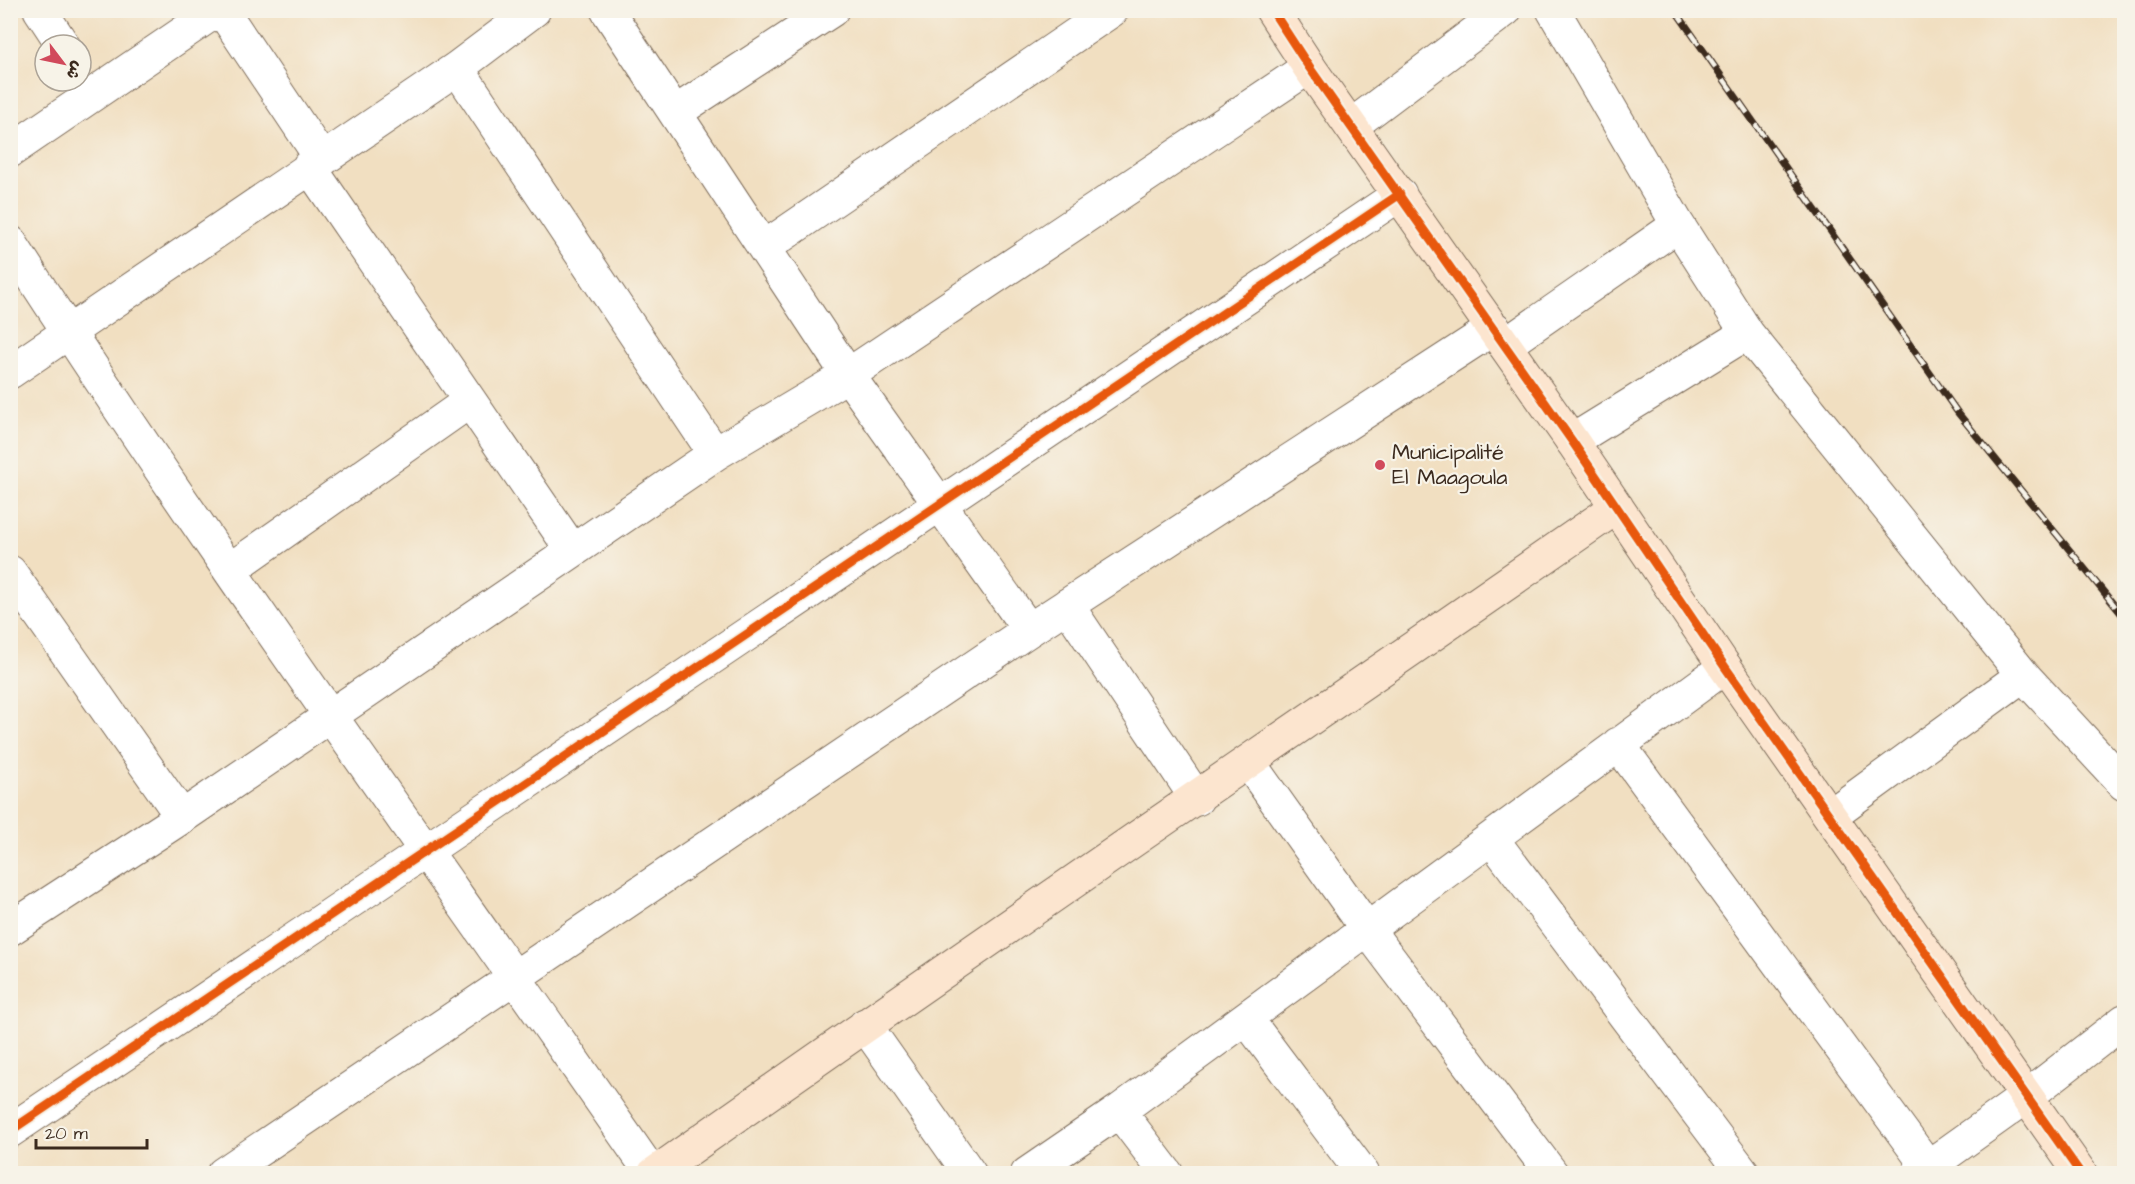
<svg xmlns="http://www.w3.org/2000/svg" width="2135" height="1184" font-family="'Architects Daughter','Playpen Sans Arabic',sans-serif">
<style>
.lines{fill:none;stroke-linecap:round;stroke-linejoin:round}
.street-casing{stroke:#7b6957;stroke-width:35}
.secondary-casing{stroke:#7b6957;stroke-width:35}
.street{stroke:#fff;stroke-width:33}
.secondary{stroke:#fce5cf;stroke-width:33}
.rail-casing{stroke:#3b2a1e;stroke-width:7}
.rail{stroke:#f7f3e8;stroke-width:4.5;stroke-dasharray:14;stroke-linecap:butt}
.cycleway-casing{stroke:#f7f3e8;stroke-width:13}
.cycleway{stroke:#e8590c;stroke-width:9}
.poi-dot{fill:#d1495b;stroke:#f7f3e8;stroke-width:2}
.labels{text-anchor:middle;dominant-baseline:central;stroke-width:4.5;stroke-linejoin:round;paint-order:stroke}
.poi-label{font-size:22px;fill:#3b2a1e;stroke:#f7f3e8;text-anchor:start}
</style>
<rect width="100%" height="100%" fill="#f7f3e8"/>
<filter id="ink" filterUnits="userSpaceOnUse"><feTurbulence type="fractalNoise" baseFrequency=".0167" numOctaves="2"/><feDisplacementMap in="SourceGraphic" scale="12" xChannelSelector="R" yChannelSelector="G"/><feConvolveMatrix kernelMatrix="1 2 1 2 8 2 1 2 1" color-interpolation-filters="sRGB"/></filter>
<filter id="wash" filterUnits="userSpaceOnUse"><feTurbulence type="fractalNoise" baseFrequency=".008" numOctaves="4" result="noise"/><feDisplacementMap in="SourceGraphic" scale="24" xChannelSelector="R" yChannelSelector="G"/><feGaussianBlur stdDeviation="1.35" result="paint"/><feColorMatrix in="noise" values="0 0 0 0 0 0 0 0 0 0 0 0 0 0 0 0 0 1.4 0 .05"/><feComposite in="paint" operator="in"/></filter>
<g filter="url(#wash)">
<rect width="100%" height="100%" fill="#f1dfc1"/>
</g>
<g filter="url(#ink)">
<g class="lines">
<g class="street-casing">
<path id="street" d="M40,10l23,35
M222,10l99,148
M607,10l241,365 181,255
M1553,10l125,215 69,108
M457,68l258,386
M676,112l156,-102
M1351,126l154,-116
M10,151l207,-141
M309,166l263,384
M10,242c204,317 427,622 642,932
M765,247l347,-237
M1505,345l173,-120
M10,372l447,-304 77,-58
M1572,441l175,-108 276,342 101,109
M231,569l239,-168
M10,572l172,245
M1067,605l130,194
M1618,744l310,423
M1249,763l118,166 185,245
M1831,815l192,-140
M1492,839l252,335
M10,929l172,-112 533,-363 133,-79 461,-308
M1246,1018l117,156
M865,1025l105,149
M1119,1111l48,63
M10,1131l1390,-937
M223,1174l806,-544 465,-302
M1027,1174l92,-63 606,-444
M1918,1174l108,-77 98,-76"/>
</g>
<g class="secondary-casing">
<path id="secondary" d="M1272,10l37,57 263,374 153,226 356,507
M654,1174c319,-226 642,-444 963,-667"/>
</g>
<use href="#street" class="street"/>
<use href="#secondary" class="secondary"/>
<g class="rail-casing">
<path id="rail" d="M1675,10l283,403 166,204"/>
</g>
<use href="#rail" class="rail"/>
<g class="cycleway-casing">
<path id="cycleway" d="M1272,10l37,57 263,374 153,226 356,507
M10,1131l1390,-937"/>
</g>
<use href="#cycleway" class="cycleway"/>
</g>
</g>
<circle class="poi-dot" cx="1380" cy="465" r="6"/>
<g class="labels">
<g class="poi-label">
<text x="1392" y="452">Municipalité<tspan x="1392" dy="25">El Maagoula</tspan></text>
</g>
</g>
<rect width="2135" height="1184" fill="none" stroke="#f7f3e8" stroke-width="36"/>
<g transform="translate(63 63) rotate(122)"><circle r="28" fill="#f7f3e8" stroke="#aca397" stroke-width="1.5"/>
<path d="M0-4.5L10 22L0 15L-10 22Z" fill="#d1495b"/>
<text y="-9" font-size="16" font-weight="bold" text-anchor="middle" fill="#3b2a1e">ش</text>
</g>
<path d="M36 1139v9h111v-9" fill="none" stroke="#3b2a1e" stroke-width="3"/>
<text x="45" y="1139" font-size="18" fill="#3b2a1e" stroke="#f7f3e8" stroke-width="4.5" paint-order="stroke">20 m</text>
</svg>
